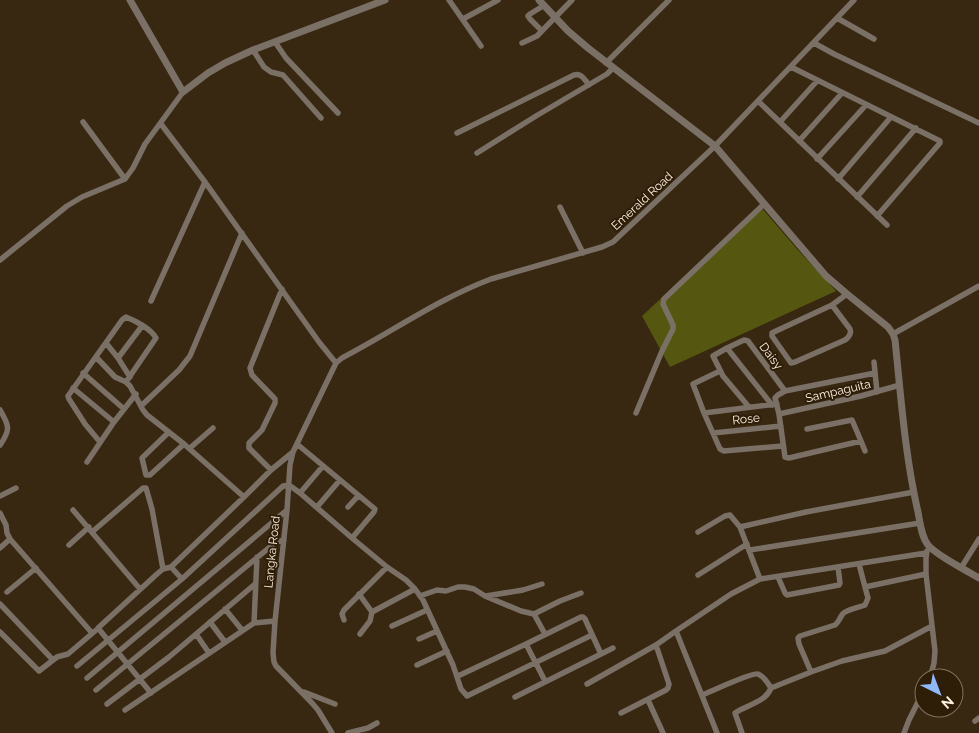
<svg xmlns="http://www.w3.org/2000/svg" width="979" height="733" font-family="Raleway,sans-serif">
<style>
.green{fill:#55560f}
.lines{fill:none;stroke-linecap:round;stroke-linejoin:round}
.minor{stroke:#7a7066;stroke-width:5.5}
.tertiary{stroke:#7a7066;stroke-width:7}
.labels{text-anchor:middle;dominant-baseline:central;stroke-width:4;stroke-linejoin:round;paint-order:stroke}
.street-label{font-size:12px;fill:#fdf2e4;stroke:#2e1d07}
</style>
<rect width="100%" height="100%" fill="#382711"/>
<path class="green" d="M761,207l36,42 39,42 -166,76 -28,-51 59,-55z"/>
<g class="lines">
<path class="minor" d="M449,0l32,46
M837,18l37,21
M463,19l35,-19
M542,31l-12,-12 -2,-3 2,-2 13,-8
M275,42l11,16 52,55
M522,43l15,-7 35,-36
M814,43l20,11 145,69
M253,50l11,17 7,5 12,3 38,43
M606,63l63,-63
M791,67l149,74v2l-63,73
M758,101l129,124
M83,122l42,57
M780,122l37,-41
M161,124l44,58 114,160 17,21
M457,133l117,-58c8,-2 10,4 15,10
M799,141l43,-48
M477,153l59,-37 71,-42 6,-6
M817,159l49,-54
M838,179l53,-62
M857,197l59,-69
M560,207l23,46
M0,260l67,-54 15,-9 43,-18 8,-11 12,-24 38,-52
M151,301l54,-119
M832,305l18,24c2,5 -1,8 -5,11l-50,22 -4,1 -19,-27v-3l4,-2 56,-26 15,-11
M893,334l86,-48
M106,343l12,15 12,19
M727,348l45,57
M96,357l19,20 11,5 4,4 13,24 4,5 37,29 60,53
M118,358l24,-32
M874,362l3,30
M720,371l-27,13 11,29 16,36 4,2 59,-5
M83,373l41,36
M73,388l41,34
M785,391l-7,4 -3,3 4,16 6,43 4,1 72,-17 4,10
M142,405l37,-35 11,-14 52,-123
M749,407l-26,-31 -10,-20 14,-8 17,-8 4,1 37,50 90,-18
M0,410c9,15 11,20 0,35
M636,413l26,-62 11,-22v-4l-10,-21 1,-5 100,-95
M704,413l73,-9
M779,414l82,-18 39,-11
M807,429l45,-9 9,21
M169,432l-27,26 4,17h4l34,-31
M713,433l68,-7
M100,442l-15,-18 -16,-25 -1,-3 54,-76 4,-3c10,4 25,12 30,21l-30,44
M297,444l78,65 -1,3 -22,26
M190,448l23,-20
M87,462l27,-40 22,-28
M271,470l-22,-22v-5l13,-13 13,-27v-4l-23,-24 -2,-7 32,-79
M300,493l23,-27
M0,496l16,-8
M317,507l23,-27
M348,507l10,-11
M73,510l67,79
M0,513l6,12 1,8 3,6 82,94
M740,527l66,-15 108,-20
M92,532l51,-44h3l6,21 11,60
M698,532l27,-16 5,-1 10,12 20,52
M69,545l20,-18
M0,548l10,-9
M750,550l170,-27
M927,551l-1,7v16l9,77 -1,12 -4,15
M859,564l6,23 61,-13
M171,567l11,12
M961,568l18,-29
M698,575l49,-31
M778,577l7,16 2,2 52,-10 1,-2 -2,-16
M7,592l29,-24
M359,594l13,18
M420,596l17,-6 9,1 12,-4h7l9,2 11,7 36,15 13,3 26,-13 21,-8
M486,596l37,-6 19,-6
M0,604l53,56
M225,609l17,21
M534,614l11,20
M344,620l-2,-6 2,-4 43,-43
M210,622l15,20
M254,623l3,-66
M392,626l35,-16
M0,632l39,39 18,-14 11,-3 27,-23
M196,634l13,19
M360,634l10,-13 2,-9 43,-23
M419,639l18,-8
M526,644l19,37
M417,665l30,-14
M77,666l105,-87 101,-93 6,-1 11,8 52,45 35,29 19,13 9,9 8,11 30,65 8,24 6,7 125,-61
M811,672l-12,-28 -1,-6 2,-2 35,-11c4,-3 4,-6 7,-10 2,-5 18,-8 23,-10l3,-7 -3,-11
M458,676l68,-32 55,-27h2l2,2 16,35
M87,678l200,-168
M587,684l69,-39 20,-14
M96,690l180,-148 8,-2
M304,692l31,12
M151,693l-53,-65 59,-54 6,-5 8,-2 73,-70 27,-27 22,-18
M702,695c8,-3 50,-23 56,-21 5,2 10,9 13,14
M515,697l98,-49
M648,700l15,33
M107,704l62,-47 86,-73
M125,710l129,-87 21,-2
M621,713l45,-23 2,-2 1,-4 -13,-39
M975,721l4,-3
M332,733l-14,-23 -6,-7 -36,-37 -2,-4 -1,-9 2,-32 12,-111 3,-45 3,-13 43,-89 6,-5c50,-26 96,-59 149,-79l111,-32 11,-5 102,-96 139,-146
M348,733l20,-5 9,-5
M717,733l-41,-102 55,-37 29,-15 166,-26
M742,733l-7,-20c12,-8 31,-11 36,-25l40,-16 31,-11 43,-10 47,-25
M904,733l5,-13 15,-30"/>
<path class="tertiary" d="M130,0l53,92 25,-19 17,-10 28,-13 132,-50
M539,0l29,31 20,17 127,98 111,130 21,18 41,33 5,7 2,6c6,57 10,116 23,172 2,10 3,24 10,33 9,11 38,25 51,33"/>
</g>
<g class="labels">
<g class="street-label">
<text transform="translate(642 201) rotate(-43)">Emerald Road</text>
<text transform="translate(771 356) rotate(53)">Daisy</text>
<text transform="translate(838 391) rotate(-13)">Sampaguita</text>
<text transform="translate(746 419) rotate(-6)">Rose</text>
<text transform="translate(272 552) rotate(-84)">Langka Road</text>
</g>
</g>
<g transform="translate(939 693) rotate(138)"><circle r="24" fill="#2e1d07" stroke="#81725f"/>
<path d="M0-4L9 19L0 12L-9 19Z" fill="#8fb8fd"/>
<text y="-8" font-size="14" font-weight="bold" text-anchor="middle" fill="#fdf2e4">N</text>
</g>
</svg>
